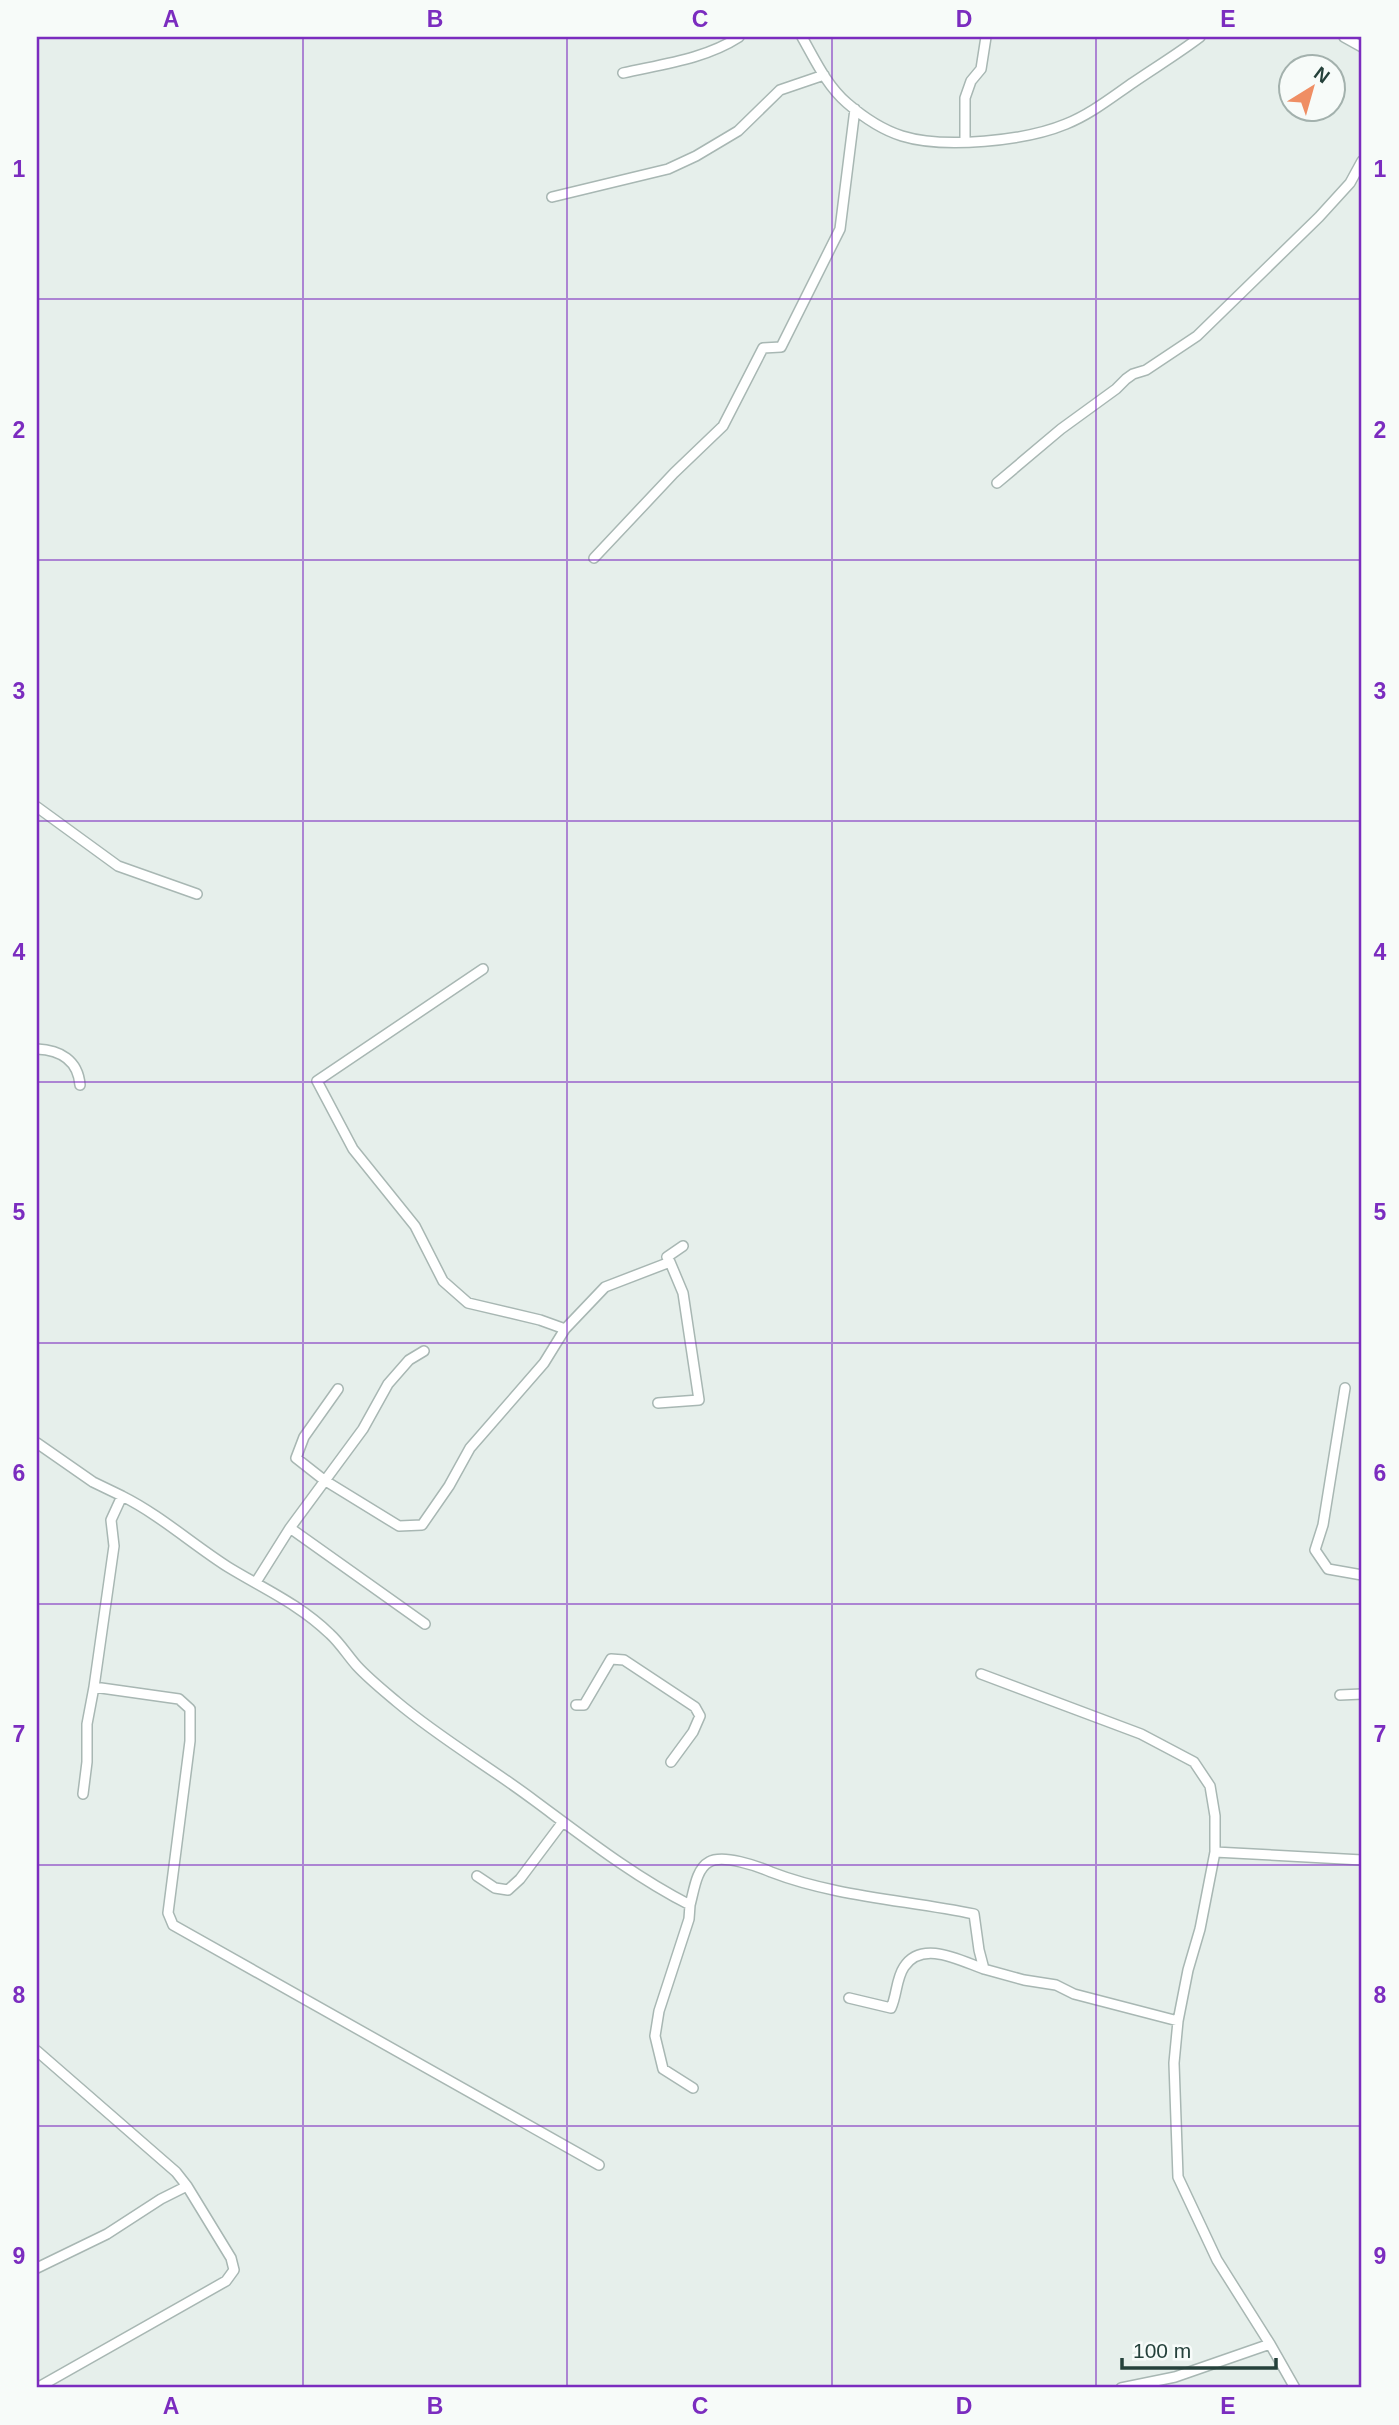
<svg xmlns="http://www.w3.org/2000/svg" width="1399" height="2425" font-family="Arial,sans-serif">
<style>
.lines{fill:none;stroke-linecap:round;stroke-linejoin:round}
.minor-casing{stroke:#a8b7b3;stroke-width:12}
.minor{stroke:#fff;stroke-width:9}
.grid{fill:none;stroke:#7b2cbf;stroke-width:2;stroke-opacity:0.55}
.neatline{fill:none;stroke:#7b2cbf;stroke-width:2.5}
.grid-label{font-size:23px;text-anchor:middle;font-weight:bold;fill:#7b2cbf}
</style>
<rect width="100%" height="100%" fill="#e6efeb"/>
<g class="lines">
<g class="minor-casing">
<path id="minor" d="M802,37c13,23 25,49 45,66 15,13 36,27 55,33 42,13 123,5 164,-12 25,-10 46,-27 68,-42 22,-15 45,-29 66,-45
M1344,37l18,10
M623,73c40,-9 82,-14 116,-36
M965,142v-44l6,-17 10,-12 5,-32
M552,197l116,-28 28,-13 42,-25 42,-41 44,-15
M997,483l64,-54 55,-40 10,-10 7,-5 13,-4 51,-34 122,-119 31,-34 12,-22
M594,558l80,-85 49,-47 40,-78 18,-1 59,-118 15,-120
M37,807l81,59 79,28
M483,969l-166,112 36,68 62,77 28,55 25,22 72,17 25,9
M37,1049c23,1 41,11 43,36
M1345,1388l-22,137 -8,25 13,19 34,6
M338,1389l-34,48 -8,21 28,22 75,46 23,-1 27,-39 21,-38 74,-85 21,-34 40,-42 65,-25 -3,-5 16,-11
M658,1403l41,-3 -16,-107 -13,-31
M37,1443l56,39 29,14
M290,1528l135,96
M256,1582l34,-54 73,-99 25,-45 21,-24 15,-9
M981,1674l160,60 53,28 16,24 5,30v36
M94,1687l20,-141 -3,-26 11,-24c38,19 70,48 106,71 36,22 71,37 102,67 10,9 18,22 27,32 12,13 27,25 40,36 44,37 93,65 138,99 50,37 100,76 155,104 4,-14 6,-36 19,-43 14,-8 48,4 62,10 65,25 136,28 203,42l5,36 5,19 40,11 32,5 18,9 104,27
M1340,1695l22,-1
M576,1705h8l27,-46 13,1 71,47 5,9 -7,16 -22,30
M83,1794l4,-32v-38l7,-37 85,12 11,10v32l-22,172 5,12 426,240
M477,1876l18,12 13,2 12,-11 42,-56
M690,1905l-1,14 -30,92 -4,25 8,33 30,19
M849,1998l42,10c6,-13 5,-29 13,-41 18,-28 57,-6 80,2
M37,2051l139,121 11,14 44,72 3,12 -8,11 -189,107
M37,2268l70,-34 54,-35 26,-13
M1121,2388l54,-11 95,-33
M1295,2388l-25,-44 -53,-84 -39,-83 -4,-114 4,-42 10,-51 12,-41 15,-77 147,8"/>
</g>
<use href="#minor" class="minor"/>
</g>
<path class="grid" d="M303,37v2351M567,37v2351M832,37v2351M1096,37v2351M37,299h1325M37,560h1325M37,821h1325M37,1082h1325M37,1343h1325M37,1604h1325M37,1865h1325M37,2126h1325"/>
<rect width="1399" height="2425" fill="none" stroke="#f7fbf9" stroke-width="77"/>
<g transform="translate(1312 88) rotate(37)"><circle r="33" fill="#f7fbf9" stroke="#a3b1ad" stroke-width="2"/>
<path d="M0-5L12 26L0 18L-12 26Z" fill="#ef8e64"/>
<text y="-10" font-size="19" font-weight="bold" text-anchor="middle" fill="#25413b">N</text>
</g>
<path d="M1122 2358v10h154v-10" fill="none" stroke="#25413b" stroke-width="3.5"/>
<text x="1133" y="2358" font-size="21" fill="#25413b" stroke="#f7fbf9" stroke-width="5" paint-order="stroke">100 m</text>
<rect x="38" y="38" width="1322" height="2348" class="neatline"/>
<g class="grid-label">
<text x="171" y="27">A</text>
<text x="435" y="27">B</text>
<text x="700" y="27">C</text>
<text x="964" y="27">D</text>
<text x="1228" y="27">E</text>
<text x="19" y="177">1</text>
<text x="1380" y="177">1</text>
<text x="19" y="438">2</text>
<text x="1380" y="438">2</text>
<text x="19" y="699">3</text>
<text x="1380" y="699">3</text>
<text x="19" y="960">4</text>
<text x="1380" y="960">4</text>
<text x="19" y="1220">5</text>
<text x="1380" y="1220">5</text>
<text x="19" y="1481">6</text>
<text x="1380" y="1481">6</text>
<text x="19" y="1742">7</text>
<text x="1380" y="1742">7</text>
<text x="19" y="2003">8</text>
<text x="1380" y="2003">8</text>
<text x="19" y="2264">9</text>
<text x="1380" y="2264">9</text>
<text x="171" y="2414">A</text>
<text x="435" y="2414">B</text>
<text x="700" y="2414">C</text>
<text x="964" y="2414">D</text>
<text x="1228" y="2414">E</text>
</g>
</svg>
